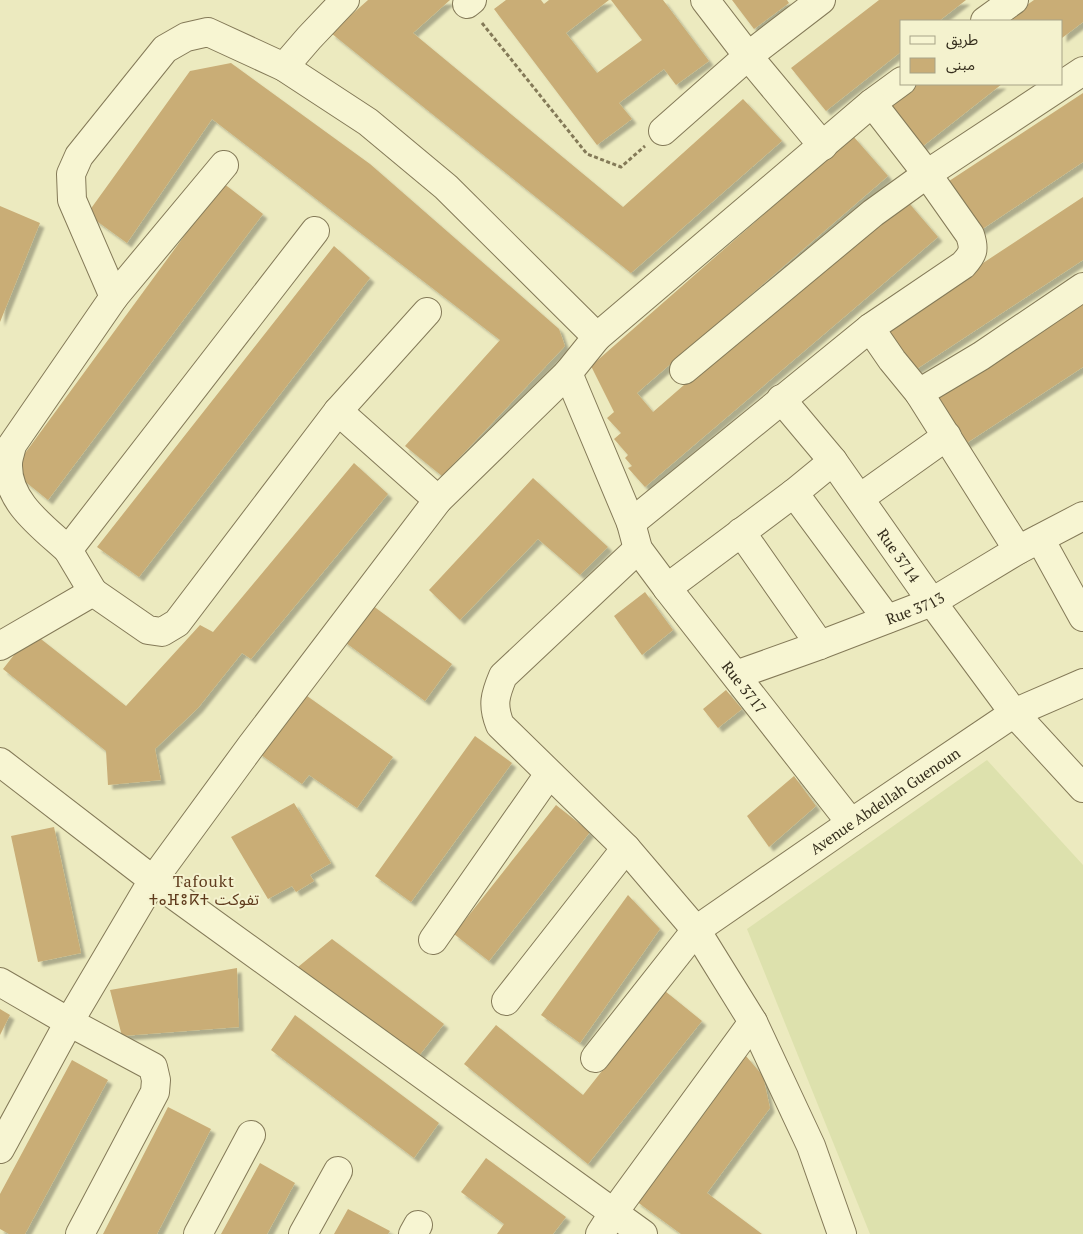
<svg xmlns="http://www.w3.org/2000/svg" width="1083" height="1234" font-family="'PT Serif','Noto Sans Arabic','Noto Sans Tifinagh',serif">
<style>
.farmland{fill:#dde1ad}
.building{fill:#c9ad76;filter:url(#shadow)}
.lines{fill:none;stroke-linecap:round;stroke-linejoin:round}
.minor-casing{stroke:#847a58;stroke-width:30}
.path{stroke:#847a58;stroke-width:3;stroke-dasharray:4 2.5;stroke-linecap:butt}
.minor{stroke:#f7f5d2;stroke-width:28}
.labels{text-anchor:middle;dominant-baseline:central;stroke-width:4;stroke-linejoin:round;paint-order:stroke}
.street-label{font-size:15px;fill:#342d1c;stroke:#f4f2ce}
.neighbourhood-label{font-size:16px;letter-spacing:1px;fill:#5f3b1d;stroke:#f4f2ce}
</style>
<defs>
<filter id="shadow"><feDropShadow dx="4.5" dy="4.5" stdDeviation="1" flood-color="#0004"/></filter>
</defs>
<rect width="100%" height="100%" fill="#eceabf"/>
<path class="farmland" d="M987,760l96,105v369h-213l-123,-305z"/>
<path class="building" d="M368,0h82l-37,33 210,174 120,-108 39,42 -151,132 -300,-240z
M506,0h35l3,4 5,-4h60l-43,33 31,40 45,-33 -31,-40h52l46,61 -33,24 -12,-16 -45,34 13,16 -35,26 -103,-136z
M732,0h55l2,3 -35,26z
M879,0h87l-27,21h-37v30l-76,60 -35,-43z
M1034,0h49v22l-21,16v-17h-58z
M231,63l139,101 189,165 6,17 -123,130 -37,-30 95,-106 -288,-221 -85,124 -40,-29 103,-143z
M918,84h84l-84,66 -33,-43z
M1083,93v69l-108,72 -32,-49z
M853,136l35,40 -251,217 16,19 249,-217 36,42 -293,250 -17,-19 4,-2 -7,-8 3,-3 -14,-16 7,-6 -14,-15 7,-6 -23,-46z
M223,183l40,31 -215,286 -36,-29z
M1083,197v63l-177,116 -29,-43z
M0,206l40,17 -40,99z
M334,246l36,32 -231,299 -42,-30z
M1083,300v67l-124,81 -31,-47z
M354,463l34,31 -137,165 -9,-6 -44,55 -43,41 6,31 -53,5 -2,-34 -103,-82 29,-37 94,74 74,-81 13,7z
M533,478l75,69 -28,28 -42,-36 -78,81 -31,-30z
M645,592l28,38 -31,25 -28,-39z
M369,603l83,61 -27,37 -83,-61z
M726,690l16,19 -24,19 -15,-19z
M300,691l93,66 -36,51 -48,-33 -7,9 -45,-32z
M475,736l37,27 -101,139 -36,-26z
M794,776l22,30 -47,41 -22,-31z
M294,803l37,60 -21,12 4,6 -18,11 -4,-6 -24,13 -37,-62z
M556,805l34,27 -101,129 -35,-27z
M54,827l27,126 -43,9 -27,-126z
M628,895l32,34 -80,114 -39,-28z
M332,939l112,85 -26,33 -120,-90z
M237,968l2,59 -117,9 -12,-46z
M665,991l37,30 -114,143 -124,-100 32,-39 87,70z
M0,1009l10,6 -10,20z
M295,1015l144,108 -25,35 -143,-108z
M746,1056l17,20 7,32 -63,85 55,41h-81l-45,-33z
M72,1060l36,20 -83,154h-16l-9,-5v-35z
M168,1107l43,22 -54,105h-54z
M486,1158l80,59 -13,17h-56l7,-10 -43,-32z
M260,1163l35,20 -28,51h-46z
M348,1209l42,22 -2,3h-54z"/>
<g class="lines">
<g class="minor-casing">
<g id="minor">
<path d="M705,0l43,56 75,90"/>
<path d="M467,4l5,-4"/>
<path d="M985,21l29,-21"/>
<path d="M284,67l25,-29 36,-38"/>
<path d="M663,131l85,-75 73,-56"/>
<path d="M114,297l-42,-97 -1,-26 8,-18 86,-107 21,-12 22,-5 76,35 84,55 78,65 151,150 -29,36 -130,127 -187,246 -98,134 490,354"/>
<path d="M870,328l22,32 27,33 99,157"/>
<path d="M597,337l275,-234 30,-22"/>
<path d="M684,370l189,-157 54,-39 156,-103"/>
<path id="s1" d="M568,373l63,150 7,26 29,39 184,235"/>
<path d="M919,393l62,-37 102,-69"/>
<path id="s2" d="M781,399l52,62 99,141 82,111 69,75"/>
<path d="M338,411l100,89"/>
<path d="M794,493l93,126"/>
<path d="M860,498l87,-62"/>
<path d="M631,523l239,-195 93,-63c10,-11 12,-15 7,-30l-43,-61 -55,-71"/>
<path d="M741,532l79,113"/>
<path d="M1040,539l43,78"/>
<path d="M638,549l-135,127c-8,19 -11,29 -3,49l126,123 70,82 57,92 58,124 31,88"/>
<path d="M68,550c-26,-24 -61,-48 -60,-86 0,-6 3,-13 4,-19l102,-148 110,-132"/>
<path d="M667,588l127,-95 39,-32"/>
<path d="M93,592l-25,-42 247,-319"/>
<path d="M0,646l93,-54 55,38 14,2 15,-9 161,-212 89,-99"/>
<path id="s3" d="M736,675l84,-30 112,-43 86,-52 65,-34"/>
<path d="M0,762l153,118 -84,142 -69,127"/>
<path d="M433,940l116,-166"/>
<path d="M0,982l69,40 84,45 3,13 -1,12 -75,142"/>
<path d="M506,1001l120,-153"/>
<path id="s4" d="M595,1058l101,-128 155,-107 163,-110 69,-30"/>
<path d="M198,1234l53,-99"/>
<path d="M303,1234l35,-63"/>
<path d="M413,1234l5,-9"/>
<path d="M600,1234l14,-22 139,-190"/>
</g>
</g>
<path class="path" d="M482,23l105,131 34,13 24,-21"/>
<use href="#minor" class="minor"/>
</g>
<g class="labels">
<g class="street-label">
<text stroke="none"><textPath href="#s2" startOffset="196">Rue 3714</textPath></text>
<text stroke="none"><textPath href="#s3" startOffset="191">Rue 3713</textPath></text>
<text stroke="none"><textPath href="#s1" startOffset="364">Rue 3717</textPath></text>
<text stroke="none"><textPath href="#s4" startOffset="392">Avenue Abdellah Guenoun</textPath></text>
</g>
<g class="neighbourhood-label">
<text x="204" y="881">Tafoukt<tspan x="204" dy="18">ⵜⴰⴼⵓⴽⵜ تفوكت</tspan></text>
</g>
</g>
<rect x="900" y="20" width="162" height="65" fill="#f4f2ce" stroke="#a7a387"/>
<rect x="910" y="36" width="25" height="8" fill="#f7f5d2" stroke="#a7a387"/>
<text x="946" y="45" font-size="15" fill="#342d1c">طريق</text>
<rect x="910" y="58" width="25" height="15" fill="#c9ad76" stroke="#a7a387"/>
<text x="946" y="70" font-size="15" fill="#342d1c">مبنى</text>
</svg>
